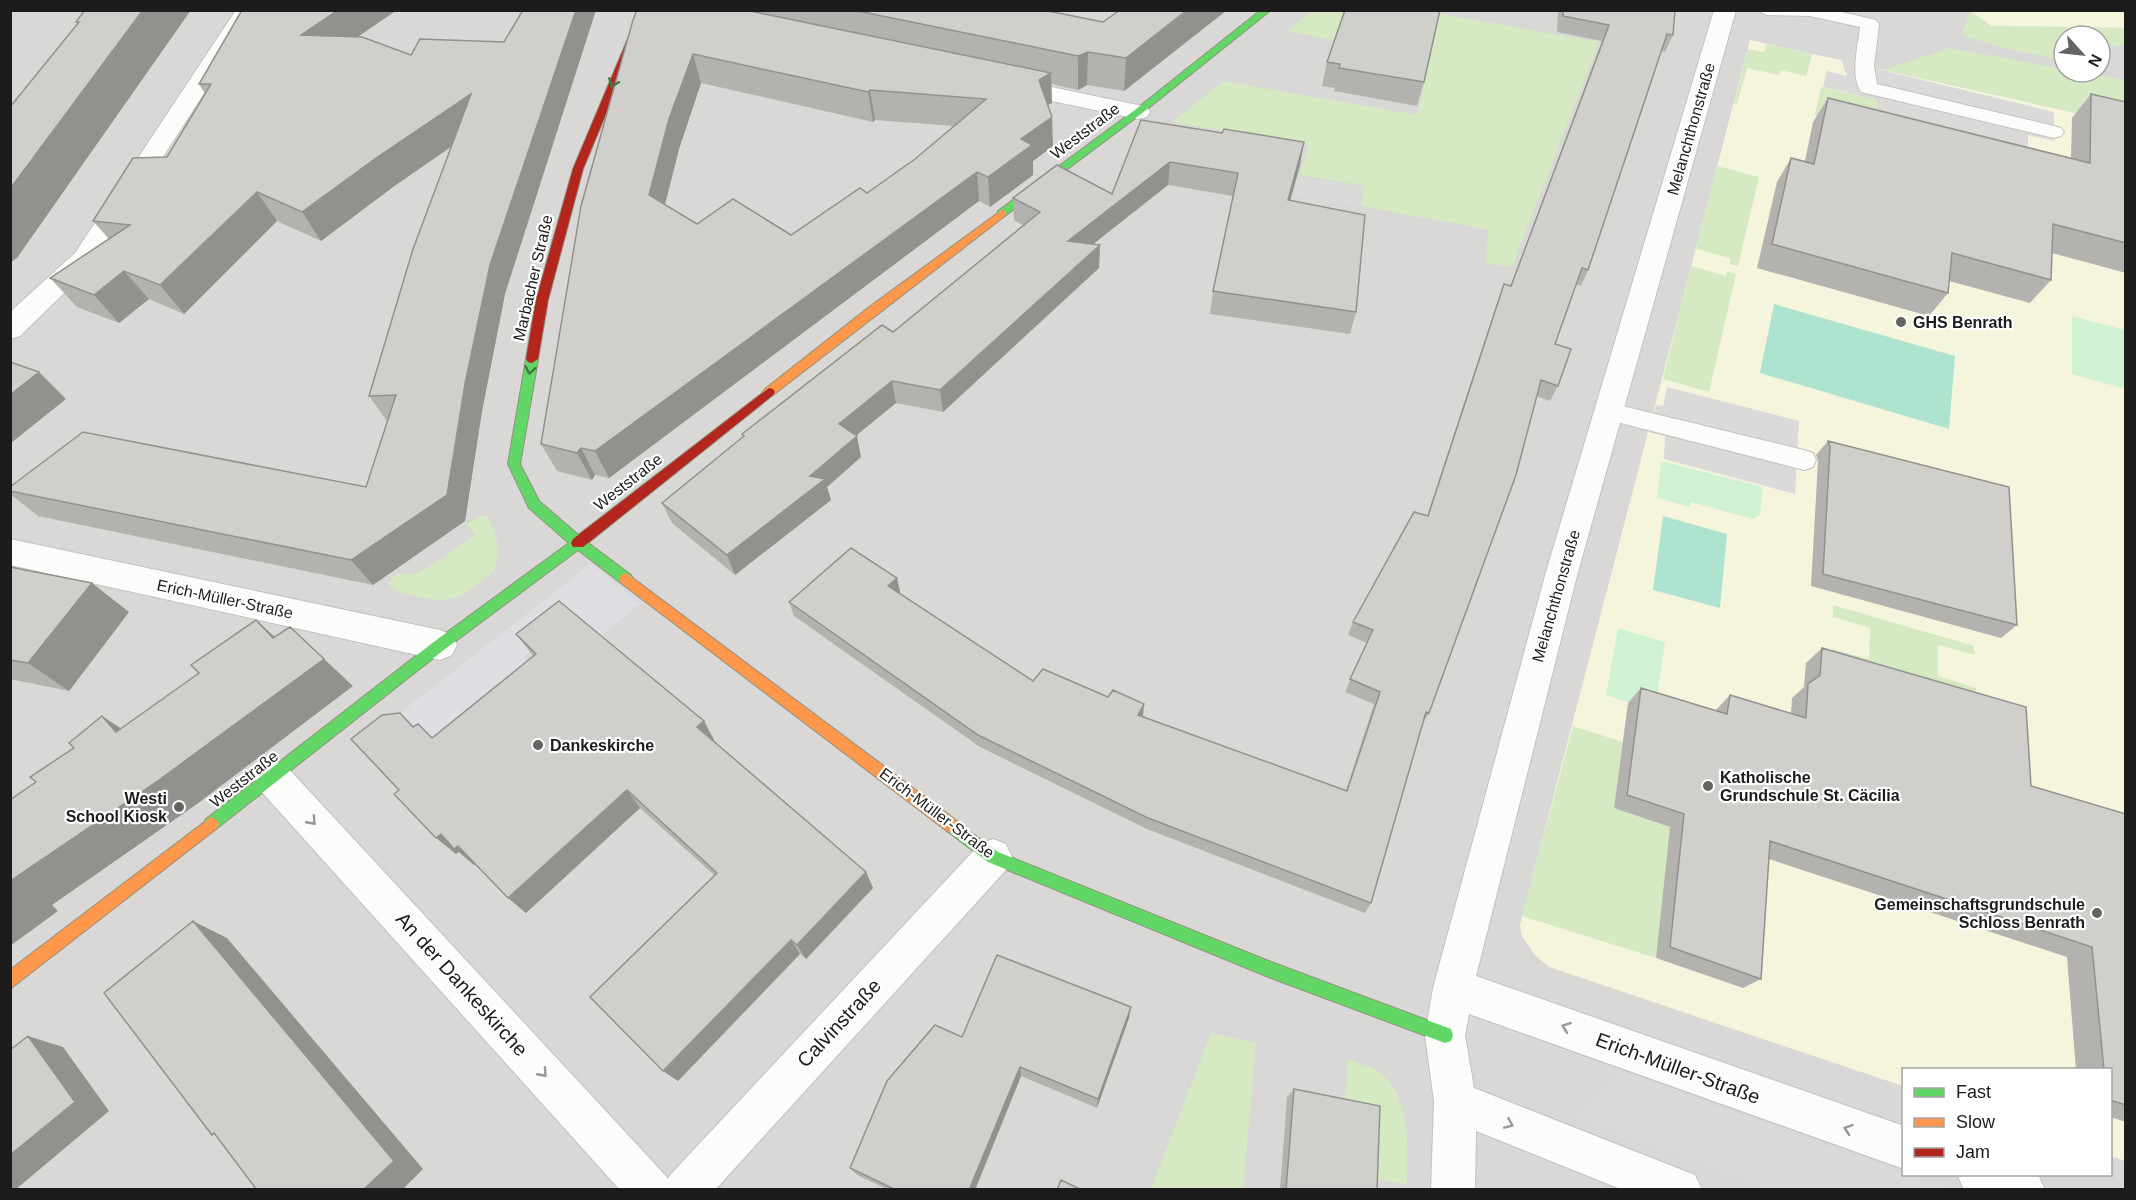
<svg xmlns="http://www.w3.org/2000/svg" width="2136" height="1200" font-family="Arial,sans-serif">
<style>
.residential{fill:#dad8d6;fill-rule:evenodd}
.education{fill:#f5f5de}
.grass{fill:#d5e9c2}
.park{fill:#d1f2d2}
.pitch{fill:#aee4cf}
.parking{fill:#dbdad8}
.plaza{fill:#dfdfe3}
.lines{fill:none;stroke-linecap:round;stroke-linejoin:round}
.lane-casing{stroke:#c3c2c0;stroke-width:2}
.street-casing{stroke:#c3c2c0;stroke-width:2}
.fast-casing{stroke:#91947c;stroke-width:2}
.slow-casing{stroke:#91947c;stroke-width:2}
.jam-casing{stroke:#91947c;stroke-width:2}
.lane{fill:#fcfcfb;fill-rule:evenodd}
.street{fill:#fcfcfb;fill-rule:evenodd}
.fast{fill:#63d668;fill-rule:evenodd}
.slow{fill:#ff974d;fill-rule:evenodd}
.jam{fill:#b3261e;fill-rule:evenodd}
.wall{fill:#b4b2af;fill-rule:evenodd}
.shaded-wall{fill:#92918e}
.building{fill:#d1cfcb;stroke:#92918e;stroke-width:1.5;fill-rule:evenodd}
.oneway{stroke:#407942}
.oneway2{stroke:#979797}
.poi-dot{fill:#646462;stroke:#fff;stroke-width:2}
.labels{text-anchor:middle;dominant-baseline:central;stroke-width:4.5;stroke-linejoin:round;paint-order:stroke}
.street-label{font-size:16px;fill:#1c1c1c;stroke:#fff}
.poi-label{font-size:16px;font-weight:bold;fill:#1c1c1c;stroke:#fff;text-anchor:start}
.near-street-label{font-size:20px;fill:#1c1c1c;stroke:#fff}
</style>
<rect width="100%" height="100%" fill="#ebe9e4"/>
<path class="residential" d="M11,11h2114v1178h-2114zM2064,36h36v36h-36zM1904,1070h206v104h-206z"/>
<path class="education" d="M1970,11h155v17l-134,-2z
M1750,40l375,84v1037l-14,-5 -1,-86h-206l-1,16 -354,-119 -14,-12 -13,-19 -2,-11z"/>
<path class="grass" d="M1312,11h112l175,31 -87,225 -27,-4 4,-33 -128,-24 3,-20 -64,-11 8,-30 -136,-23 52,-41 193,34 13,-57 -143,-27z
M1971,11l20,15 134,2v18h-15l-10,10v-20h-36v25l-64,-14 -39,-12z
M1767,44l45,10 -6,22 -26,-6 -1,5 -32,-7 -10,36 -3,-1 14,-54 16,3z
M1949,48l115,21v3h16l45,8v44l-241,-54z
M1821,87l56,13 -1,12 151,56 -212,-53z
M1717,166l42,11 -21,89 -8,-2v-6l-34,-9z
M1691,266l35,10 1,-5 9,3 -27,118 -46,-13z
M479,516h8c7,14 14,29 10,45 -1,8 -7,13 -13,18 -24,21 -38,25 -69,17 -10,-3 -18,-4 -26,-11 7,-19 19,-7 31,-13 19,-10 38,-25 55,-37l-8,-11z
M1833,605l141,41 1,9 -37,-10v31l38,12 1,14 -145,-42v-11l37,10 1,-31 -37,-11z
M1573,726l50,16 -9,66 56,19 -14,131 -134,-42z
M1211,1033l45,10 -13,146h-92z
M1348,1058c10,5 26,9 34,16 30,29 25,72 25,110l-34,-5 -28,-76z"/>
<path class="park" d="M2072,316l53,14v59l-53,-15z
M1661,461l102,26 -3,28 -7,4 -62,-17 -1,5 -33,-9z
M1618,628l47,14 -10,69 -49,-16z"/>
<path class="pitch" d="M1774,304l181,52 -6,73 -189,-56z
M1663,516l64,18 -7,74 -67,-18z"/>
<path class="parking" d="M1841,60l213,52v29l-26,-6v15l-152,-37 1,-13 -54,-13 4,-16 20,5z
M1299,177l64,11 -4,18 -65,-11z
M1667,387l132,34 -4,73 -131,-35 1,-23 -16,-4 7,-27 7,1z
M1620,1072l284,102 43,15h-174l-198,-72z"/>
<path class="plaza" d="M591,564l49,40 -40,33 -26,-22 -51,42 13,13 -88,84 -58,-33z"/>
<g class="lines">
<g class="lane-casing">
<path id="lane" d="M1757,10h76l43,10 3,4 -5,42 3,18 177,42 7,2 3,4 -3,4 -7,2 -193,-46c-11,-17 -3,-46 -1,-65l-50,-11 -44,-1z
M1610,403l194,47 9,3 3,7 -3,7 -9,3 -203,-52 -3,-6 3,-6z"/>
</g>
<g class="street-casing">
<path id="street" d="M236,10h22l-165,255 -73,71 -10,3v-27l65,-59z
M1714,10h22l-158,562 -102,404 428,150v43l-435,-155 -4,21 9,53 221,87 7,15h-79l-147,-59 -1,59h-44l3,-89 -9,-66 8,-47 113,-416z
M1007,78l131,27 9,2 3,5 -3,5 -9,2 -139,-29 -4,-5 4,-5z
M10,539l430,91 12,5 5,10 -5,10 -12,5 -430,-95z
M273,761l13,5 379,409 3,4 2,-4 310,-331 13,-5 13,5 6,13 -6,13 -291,320h-95l-360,-400 -5,-12 5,-12z
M1957,1174h81l7,16h-81z"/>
</g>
<g class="fast-casing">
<path id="fast" d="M1261,10h10l-130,104 -135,101h-8v-4l137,-101z
M532,355l6,4 -18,105 19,37 44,38 48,36 2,4 -2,4h-10l-43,-33 -133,99 -229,180 -5,2 -5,-2 -3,-5 3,-5 229,-178 134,-98 -40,-35 -21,-44 18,-105z
M952,819l46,33 273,110 180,67 2,6 -2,6 -6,2 -174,-65 -283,-116 -41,-31 -3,-5 3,-5z"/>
</g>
<g class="slow-casing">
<path id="slow" d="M1002,210l4,1v4l-233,180h-8l-2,-3 2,-3 103,-81z
M626,573l331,248 3,5 -3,5 -5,2 -5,-2 -326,-248 -2,-4 2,-4z
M211,817l5,2 3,5 -3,5 -206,160v-19z"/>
</g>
<g class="jam-casing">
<path id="jam" d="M640,10h9l-66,159 -35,131 -10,59 -6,4 -4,-1 -2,-3 10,-59 37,-131z
M769,388l4,1 2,3 -2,3 -190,152h-10l-2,-4 2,-4z"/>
</g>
<use href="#lane" class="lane"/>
<use href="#street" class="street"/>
<use href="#fast" class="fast"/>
<use href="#slow" class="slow"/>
<use href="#jam" class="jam"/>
</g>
<path class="wall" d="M397,10l-39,27 53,18 9,-16 85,255 -23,117 -17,110 -92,64 -335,-69 -28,-22v-7h356l21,-66 -18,-25 82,-249 -58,40 -72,54 -44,-20 -93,93 -35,-15 -30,24 -42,-16 -27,-29 59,-39 -16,-18 74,-64 38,-63 -6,-10z
M637,10h407l59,12 124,-12 -103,81 -37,-6 -9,5 -27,-6 1,19 -4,2 5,41 -20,15v14l-43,32 -11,-6 -370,277 -14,-3 -3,5 -35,-9 -16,-27zM701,83l172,39 2,-2 79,6 -39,33 -48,34 -76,42 -94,-11 -32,-20 14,-55z
M1345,10l79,72 -7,24 -83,-15 1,-3 -13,-2 5,-24z
M1558,10h117l-2,25 -8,17 -4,-1 -73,219 -7,16 -5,-2 -21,60 3,42 -8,15 -14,-5 -107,317 -7,12 -51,178 -6,10 -218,-84 -167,-82 -186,-131 -5,-14 108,-24 3,14 -1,1 134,88 110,36 203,73 28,-86 -29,-12 22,-49 -19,-8 5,-13 74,-106 71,-216 6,-16 7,2 91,-245 -45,-9z
M2091,94l35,8v171l-74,-20 -1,27 -21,23 -81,-22 -1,12 -19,23 -172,-48 20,-86 14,-24 14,3 8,-39 15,-24 243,60 1,-40z
M1141,120l159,45 -10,35 66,112 -6,22 -140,-20 3,-23 20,-95 -65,-11 -75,59 7,1 -1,23 -156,144 -47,-9 -40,33 5,21 -34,30 4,13 -96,75 -63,-52 -10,-20 81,-66 -1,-3 151,-102 131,-106 -10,-6 -1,-22 99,-4z
M1828,441l189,184 -16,13 -190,-52 7,-125 -2,-6z
M10,567l119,45 -60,79 -59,-12z
M516,634l188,87 10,19 -1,1 153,131 7,16 -67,71 -6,-5 -122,127 36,-206 -74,-67 -114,105 -51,-49 -1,1 -15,-13 -3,2 -57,-64 15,-63 18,11 101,-82z
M1822,648l209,138 95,28v308l-16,-5v-47h-34l-9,-113 -298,-98 -8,120 -18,9 -87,-30 14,-131 -56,-19 14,-105 13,-15 74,23 15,-16 61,19 1,-16 12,-11 2,-24z
M1131,1007l-2,11 -32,90 -76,-32 -46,114h-86l-32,-15 -7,-7 112,-131z
M1294,1089l83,101h-97l7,-93z"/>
<path class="shaded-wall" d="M143,10h48l-174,248 -7,5v-74z
M338,10h59l-80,54 -16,-29z
M576,10h20l-91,284 -23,117 -17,110 -92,64 -22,-25 139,-295z
M1187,10h40l-103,81 2,-33z
M1088,52l-1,33 -9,5v-34z
M693,54l8,29 -22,66 -19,75 -11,-29 20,-76z
M1051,73l1,30 -13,6v-29z
M870,90l5,30 -2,2 -5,-30z
M471,94l14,29 -92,64 -72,54 -19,-29 74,-54z
M1052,117l1,29 -20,15v14l-43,32 -2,-30 33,-38z
M1304,142l-4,23 -16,58 4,-23z
M1170,162l-2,23 -100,79v-23z
M977,172l2,29 -370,277 -14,-27z
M257,192l20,29 -93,93 -24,-29z
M1100,245l-1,23 -156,144 -3,-22z
M124,271l25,28 -30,24 -25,-28z
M39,372l27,27 -55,44h-1v-48z
M892,381l4,22 -52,42 -5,-21z
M857,436l4,21 -34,30 4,13 -96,75 -8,-20 83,-79z
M581,448l14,27 -3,5 -15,-27z
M897,578l3,14 -8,8 -4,-14z
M92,583l37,29 -60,79 -41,-28z
M256,620l31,28 -14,-10z
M290,627l63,59 -156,118 -145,101 6,6 -48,35v-65z
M1144,704l-1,13 -5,-2z
M102,716l40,26 -26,-10z
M704,721l10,19 -6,6 -11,-19z
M627,790l13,18 -114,105 -18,-15z
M441,834l17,12 19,17 -3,2 -15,-13 -3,2 -20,-16z
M866,872l7,16 -67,71 -9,-14z
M193,921l34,17 196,231 -21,21h-39z
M791,940l9,14 -122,127 -15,-10z
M1131,1007l-2,11 -32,90 1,-9z
M28,1036l35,11 46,64 -94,79h-5v-35z
M1020,1067l1,9 -46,114h-6z"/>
<path class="building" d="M85,10h58l-133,179v-82l69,-85h-3z
M242,10h96l-37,25 61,2 49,18 9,-16 84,3 19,-32h53l-86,255 -25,119 -18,111 -96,65 -341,-69v-4l73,-55 283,55 30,-92 -27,1 44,-147 58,-155 -95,64 -74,54 -45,-20 -97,93 -36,-14 -30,24 -44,-17 80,-53 -37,-4 40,-63 34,-1 44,-73h-12z
M637,10h108l306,63 -12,7 13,37 -31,22 11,6 -44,32 -11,-5 -382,279 -14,-3 -4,5 -36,-9 40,-238 52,-186zM693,54l175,38 2,-2 116,9 -71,60 -48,34 -7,-5 -69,47 -58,-36 -36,25 -48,-29 20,-76z
M853,10h190l60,12 17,-12h67l-61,48 -38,-6 -10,4z
M1345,10h95l-16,72 -85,-14 1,-4 -13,-2z
M1563,10h112l-2,25 -6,-1 -79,236 -6,-2 -27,76 16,5 -13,37 -17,-6 -25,95 -87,238 -3,-1 -55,191 -223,-85 -170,-83 -189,-133 62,-54 46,30 -9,8 145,95 10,-12 65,28 5,-7 31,14 -6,11 209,76 33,-99 -30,-13 23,-49 -20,-8 61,-110 14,4 76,-232 7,2 98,-261 -46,-9z
M2091,94l35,8v141l-73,-19 -2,56 -99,-27 -4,40 -176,-49 19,-86 23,6 14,-66 262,65z
M1141,120l81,13 2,-4 80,13 -16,58 77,15 -9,97 -143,-21 25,-118 -68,-11 -102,79 32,4 -160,145 -48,-9 -53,43 18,12 -47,40 15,3 -98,76 -65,-52 82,-67 -2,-2 140,-109 11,7 147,-120 -27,-14 44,-33 55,29z
M10,362l29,10 -29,23z
M1828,441l181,46 8,138 -194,-51 7,-127z
M10,567l82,16 -64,80 -18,-3z
M559,601l145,120 -7,6 169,145 -69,73 -6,-5 -128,131 -73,-74 127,-124 -90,-83 -119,108 -50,-52 -4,3 -13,-15 -5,4 -42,-44 5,-4 -48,-51 31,-24 18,-2 13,14 5,-3 14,14 104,-84 -20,-20z
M256,620l17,18 17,-11 34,32 -165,121 -149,101v-81l26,-18 -6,-5 44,-29 -5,-5 33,-27 14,16 83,-59 -8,-8z
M1822,648l204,59 5,79 95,28v291l-16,-5v-30h-6l-12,-123 -322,-106 -9,138 -91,-32 14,-133 -57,-19 14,-107 86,26 3,-19 76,23 2,-34 12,-9z
M193,921l201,240 -31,29h-106l-43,-57 -2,2 -108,-142z
M997,955l134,52 -33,92 -78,-32 -51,123h-73l-46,-22 37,-87 48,-56 27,12z
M28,1036l47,66 -65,53v-105z
M1294,1089l86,17 -3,84h-91z
M1061,1180l21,10h-25z"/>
<defs><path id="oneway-chevron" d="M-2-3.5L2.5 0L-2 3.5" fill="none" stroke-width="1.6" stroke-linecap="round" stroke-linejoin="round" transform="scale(1.5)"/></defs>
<g class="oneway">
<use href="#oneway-chevron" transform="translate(613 83) rotate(112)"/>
<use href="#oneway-chevron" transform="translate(530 370) rotate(100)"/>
</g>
<g class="oneway2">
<use href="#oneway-chevron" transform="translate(312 821) rotate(48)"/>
<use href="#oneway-chevron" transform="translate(1566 1027) rotate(-160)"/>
<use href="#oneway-chevron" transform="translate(543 1073) rotate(48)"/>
<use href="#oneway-chevron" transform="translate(1509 1124) rotate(23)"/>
<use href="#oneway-chevron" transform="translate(1848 1129) rotate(-161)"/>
</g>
<g class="poi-dot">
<circle cx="1901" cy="322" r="6"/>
<circle cx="538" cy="745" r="6"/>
<circle cx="1708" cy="786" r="6"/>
<circle cx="179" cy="807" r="6"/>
<circle cx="2097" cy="913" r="6"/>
</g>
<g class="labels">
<g class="street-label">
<text transform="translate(1691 129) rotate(-74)">Melanchthonstraße</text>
<text transform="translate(1085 131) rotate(-37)">Weststraße</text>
<text transform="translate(533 278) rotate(-77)">Marbacher Straße</text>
<text transform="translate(628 482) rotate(-38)">Weststraße</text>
<text transform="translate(1556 596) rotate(-74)">Melanchthonstraße</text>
<text transform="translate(225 599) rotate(12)">Erich-Müller-Straße</text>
<text transform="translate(244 779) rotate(-38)">Weststraße</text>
<text transform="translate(937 813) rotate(37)">Erich-Müller-Straße</text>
</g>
<g class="poi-label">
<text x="1913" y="322">GHS Benrath</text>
<text x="550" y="745">Dankeskirche</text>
<text x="1720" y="777">Katholische<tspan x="1720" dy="18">Grundschule St. Cäcilia</tspan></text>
<text x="167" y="798" text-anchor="end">Westi<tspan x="167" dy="18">School Kiosk</tspan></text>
<text x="2085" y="904" text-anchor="end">Gemeinschaftsgrundschule<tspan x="2085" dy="18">Schloss Benrath</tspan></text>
</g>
<g class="near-street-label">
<text transform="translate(462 984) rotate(48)">An der Dankeskirche</text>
<text transform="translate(839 1023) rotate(-47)">Calvinstraße</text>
<text transform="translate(1678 1068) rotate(20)">Erich-Müller-Straße</text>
</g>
</g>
<rect width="2136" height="1200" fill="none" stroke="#1c1c1c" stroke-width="24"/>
<rect x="1902" y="1068" width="210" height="108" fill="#ffffff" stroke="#a4a4a4" stroke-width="1.5"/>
<rect x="1914" y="1088" width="30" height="9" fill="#63d668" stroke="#a4a4a4" stroke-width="1.5"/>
<text x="1956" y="1098" font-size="18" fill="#1c1c1c">Fast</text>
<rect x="1914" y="1118" width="30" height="9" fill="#ff974d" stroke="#a4a4a4" stroke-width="1.5"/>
<text x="1956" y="1128" font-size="18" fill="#1c1c1c">Slow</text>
<rect x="1914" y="1148" width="30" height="9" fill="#b3261e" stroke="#a4a4a4" stroke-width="1.5"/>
<text x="1956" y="1158" font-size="18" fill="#1c1c1c">Jam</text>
<g transform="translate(2082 54) rotate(117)"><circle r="28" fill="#ffffff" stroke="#a4a4a4" stroke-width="1.5"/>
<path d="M0-4.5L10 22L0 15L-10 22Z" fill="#646462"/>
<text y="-9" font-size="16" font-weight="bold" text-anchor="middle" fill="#1c1c1c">N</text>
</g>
</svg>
